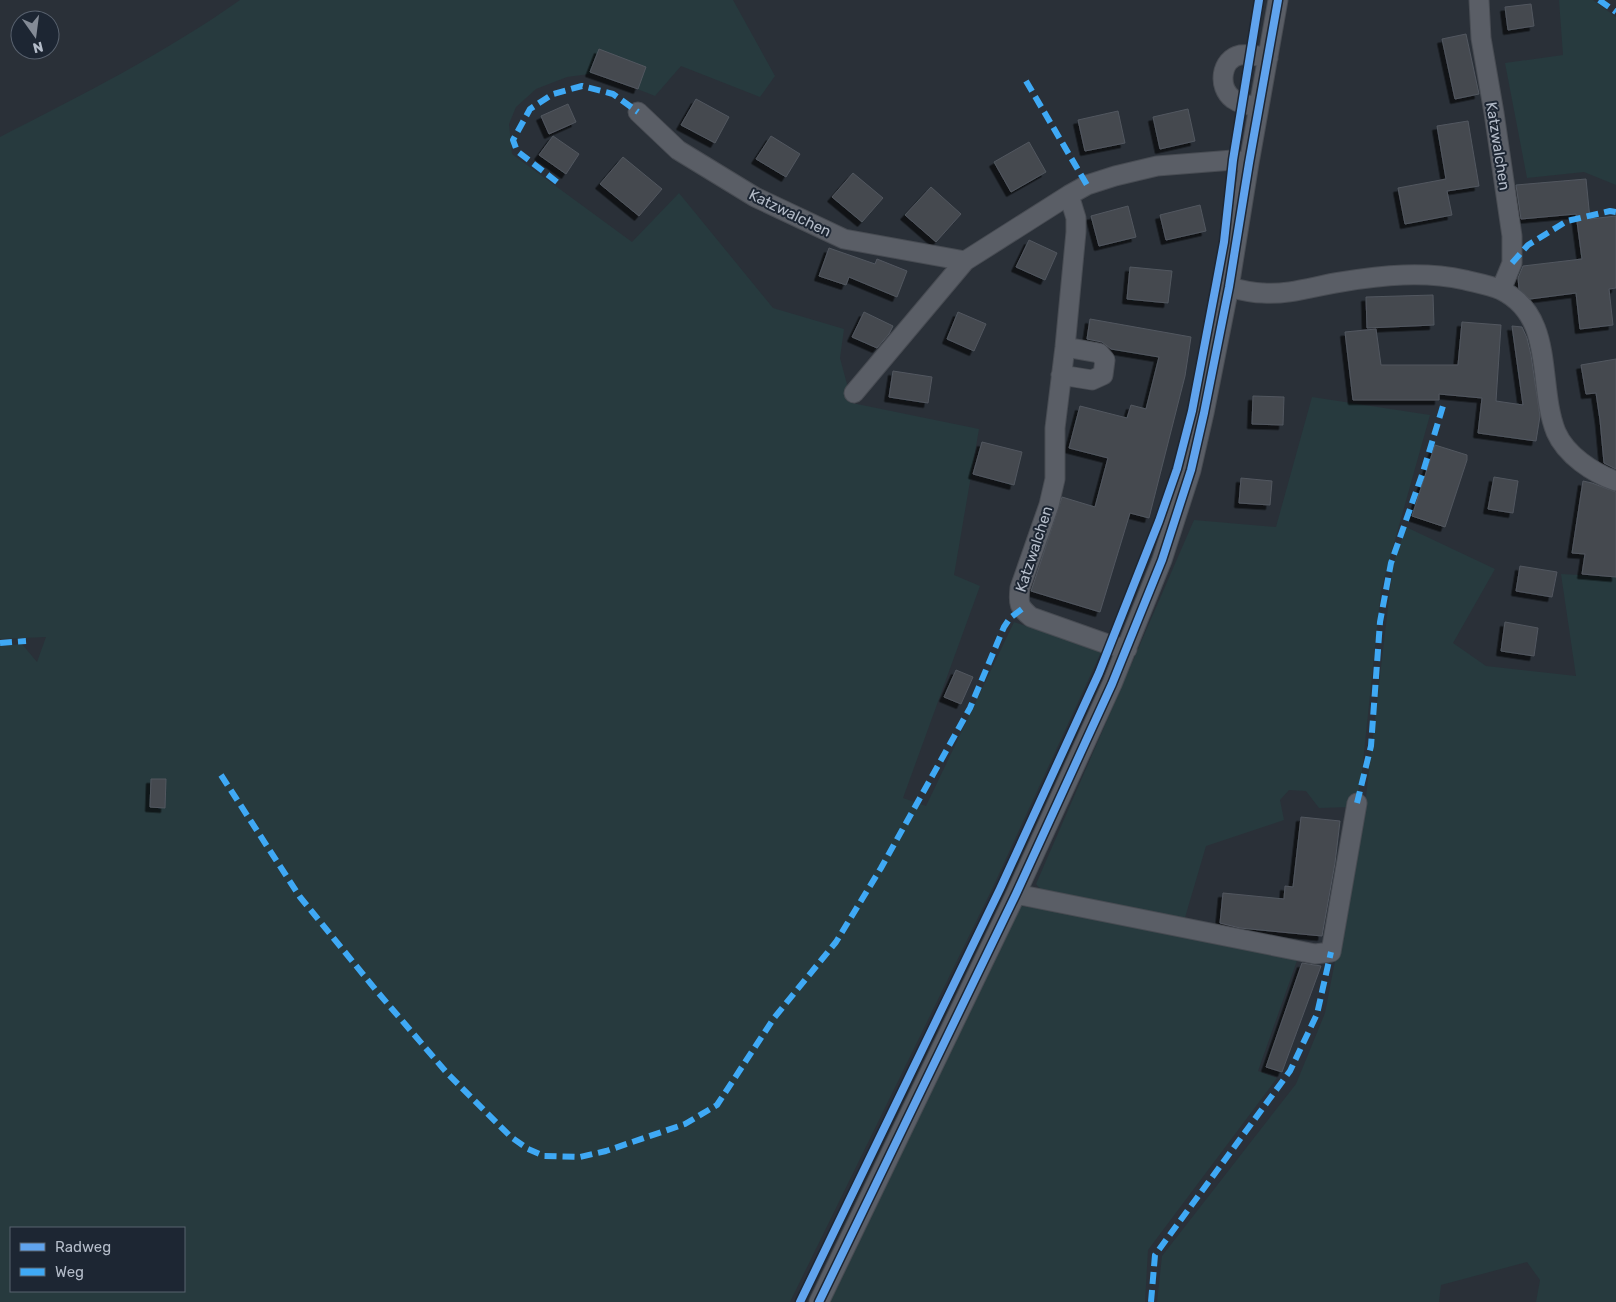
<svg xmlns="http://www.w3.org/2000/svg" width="1616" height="1302" font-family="Rubik,sans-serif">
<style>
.green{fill:#273a3e;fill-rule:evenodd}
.building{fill:#444950;stroke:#52575f;filter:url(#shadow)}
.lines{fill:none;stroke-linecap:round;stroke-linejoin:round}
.minor-casing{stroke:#484c53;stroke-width:21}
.minor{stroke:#5a5e66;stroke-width:19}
.quiet{stroke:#3fa9f5;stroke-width:6;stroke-dasharray:12 6;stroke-linecap:butt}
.cycleway-casing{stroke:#1d2633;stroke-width:11}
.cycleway{stroke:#60a3ed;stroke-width:8}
.labels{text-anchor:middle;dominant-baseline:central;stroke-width:4;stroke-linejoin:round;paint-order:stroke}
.street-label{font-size:15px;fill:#b4bcc9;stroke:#1d2633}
</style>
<defs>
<filter id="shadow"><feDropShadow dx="-4.5" dy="4.5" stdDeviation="0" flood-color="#0009"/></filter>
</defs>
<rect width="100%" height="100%" fill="#2a3038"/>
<path class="green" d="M240,0h493l42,76 -15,21 -79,-31 -26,30 -58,-23 -30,4 -31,12 -20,18 -7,17 3,30 120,88 47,-49 94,115 71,21 -4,29 12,45 127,26 -25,146 26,11 -77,212 23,8 88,-184 88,28 -110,239 -202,413h-790v-656l22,-2 15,18 9,-25 -46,2v-502c82,-42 165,-84 240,-137zM11,1228h173v63h-173z
M1559,0h34l23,17v168l-32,-13 -57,6 -22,-115 58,-8z
M1312,397l118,18 -49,175 -20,191 -4,15 -7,11 -31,1 -13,-17 -17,-1 -9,10 4,20 -78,26 -22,75 -139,-26 -9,-11 158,-364 82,7z
M1406,527l89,42 -42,74 33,23 90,10 -15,-102 55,3v725h-80l4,-22 -13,-18 -86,23 -2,17h-282l5,-46 134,-172 29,-71 40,-208 28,-241z
M1021,906l162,24 116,25 -41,116 19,7 -129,172 -3,52h-316z"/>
<path class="building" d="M1531,4l3,22 -26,4 -3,-23z
M1466,34l13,60 -24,5 -13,-60z
M599,49l47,18 -8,22 -48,-17z
M696,99l33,18 -14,26 -34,-18z
M568,104l8,18 -27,12 -8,-18z
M1188,109l7,32 -35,8 -7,-32z
M1118,111l7,32 -40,8 -7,-31z
M1468,121l11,65 -32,5 5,24 -47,9 -7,-36 48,-9 -9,-53z
M553,136l26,18 -13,20 -27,-19z
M771,136l29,18 -14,23 -30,-18z
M1029,142l17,30 -35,20 -17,-30z
M623,157l39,32 -23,27 -39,-32z
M853,173l30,25 -21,24 -30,-25z
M1586,179l4,40 26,-3v72l-7,1 4,36 -33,4 -4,-36 -46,6 -11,-10 -1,-11 5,-12 59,-7 -6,-45 -55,5 -5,-34z
M931,187l30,27 -25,28 -31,-27z
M1200,205l6,26 -40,9 -6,-25z
M1128,206l8,31 -37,9 -8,-30z
M1029,240l28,13 -12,27 -29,-13z
M829,248l46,16 2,-5 30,12 -10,26 -48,-20 -3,8 -27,-9z
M1130,267l42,4 -4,32 -41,-4z
M1433,295l1,30 -67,3 -1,-31z
M864,312l29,14 -4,8 -12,14 -25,-11z
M958,312l28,12 -12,27 -27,-12z
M1090,319l101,18 -6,39 -36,142 -19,-5 -30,99 -69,-21 31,-94 33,10 13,-49 -39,-10 11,-42 47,12 4,-13 15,4 13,-52 -48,-8 -9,-7 -15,-3z
M1462,322l39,3 -5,76 27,4 -11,-79 10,1 5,11 4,17 9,61 -4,25 -58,-8 4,-35 -43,-4v6h-86l-8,-68 31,-3 5,36h77z
M1616,359v110l-12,-6 -4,-43 -4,-27 -10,1 -5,-29z
M893,371l39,6 -4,26 -39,-6z
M1253,396l31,1 -1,28 -31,-1z
M982,442l40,10 -8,33 -41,-11z
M1435,445l32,10v5l-22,67 -33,-11z
M1494,477l24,4 -5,32 -25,-4z
M1241,478l31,3 -2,24 -31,-2z
M1583,481l9,2 24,9v85l-34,-3 3,-20 -13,-1z
M1520,566l37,6 -5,25 -36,-6z
M1505,622l33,6 -4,28 -33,-5z
M956,670l17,7 -12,27 -17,-7z
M151,779h15l-1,29 -15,-1z
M1301,817l39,4 -5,42 -13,73 -82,-8 -20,-5 3,-30 61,6 1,-13 8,1z
M1302,963l19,3 -39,106 -16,-5z"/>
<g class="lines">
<g class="minor-casing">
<path id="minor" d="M1479,0l2,38 13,75 18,123v27l-11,27
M1259,106c-9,0 -19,-2 -26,-7 -16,-12 -12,-40 7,-44 9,-1 19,1 28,3
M638,112l40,38 77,47 89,42 121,22
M1069,195l7,23v14l-11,115 -10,81v51l-6,26 -29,83c-2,16 -1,19 11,29l79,28 17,4
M1229,287c11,3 22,6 34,6 26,2 52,-7 78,-11 42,-7 83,-11 124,-2 12,3 25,5 36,10 55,27 36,94 55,142 10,23 37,41 60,49
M1061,375l31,5 11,-5 2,-15 -6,-7 -34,-6
M854,393l111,-132 104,-66 18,-10 28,-9 42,-10 76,-6 16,3
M1016,894l299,60 16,-2 26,-149
M819,1302l197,-408 96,-210 50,-124 29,-90 13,-57 25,-126 20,-124 29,-163"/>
</g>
<use href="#minor" class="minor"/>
<path class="quiet" d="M1599,0l17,12
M1026,81l61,104
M557,182l-40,-31 -4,-11 17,-31 23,-15 29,-8 31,8 25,18
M1512,263l16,-18 39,-24 43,-10 6,1
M0,643l26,-2
M221,775l79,122 75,92 72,84 64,64 17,12 16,7 36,1 26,-6 79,-27 32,-19 57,-87 62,-76 45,-74 89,-160 34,-81 6,-9 12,-9
M1357,803l14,-57 9,-124 11,-59 32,-91 20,-66
M1151,1302l4,-47 135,-184 27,-57 14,-62"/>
<g class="cycleway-casing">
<path id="cycleway" d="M800,1302l200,-413 99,-216 60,-152 18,-52 15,-58 24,-126 8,-43 9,-82 26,-160
M819,1302l197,-408 96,-210 50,-124 29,-90 13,-57 25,-126 20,-124 29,-163"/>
</g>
<use href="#cycleway" class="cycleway"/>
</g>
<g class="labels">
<g class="street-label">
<text transform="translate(1498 146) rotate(81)">Katzwalchen</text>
<text transform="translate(790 213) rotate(26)">Katzwalchen</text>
<text transform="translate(1034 549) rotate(-72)">Katzwalchen</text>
</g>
</g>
<rect x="10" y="1227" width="175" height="65" fill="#1d2633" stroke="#59626f"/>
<rect x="20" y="1243" width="25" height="8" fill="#60a3ed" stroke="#59626f"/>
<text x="55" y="1252" font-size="15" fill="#b4bcc9">Radweg</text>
<rect x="20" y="1268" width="25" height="8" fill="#3fa9f5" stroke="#59626f"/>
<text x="55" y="1277" font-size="15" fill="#b4bcc9">Weg</text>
<g transform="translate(35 35) rotate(166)"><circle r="24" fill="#1d2633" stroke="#59626f"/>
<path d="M0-4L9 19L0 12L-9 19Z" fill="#848b96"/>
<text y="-8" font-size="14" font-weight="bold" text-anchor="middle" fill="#b4bcc9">N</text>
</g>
</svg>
